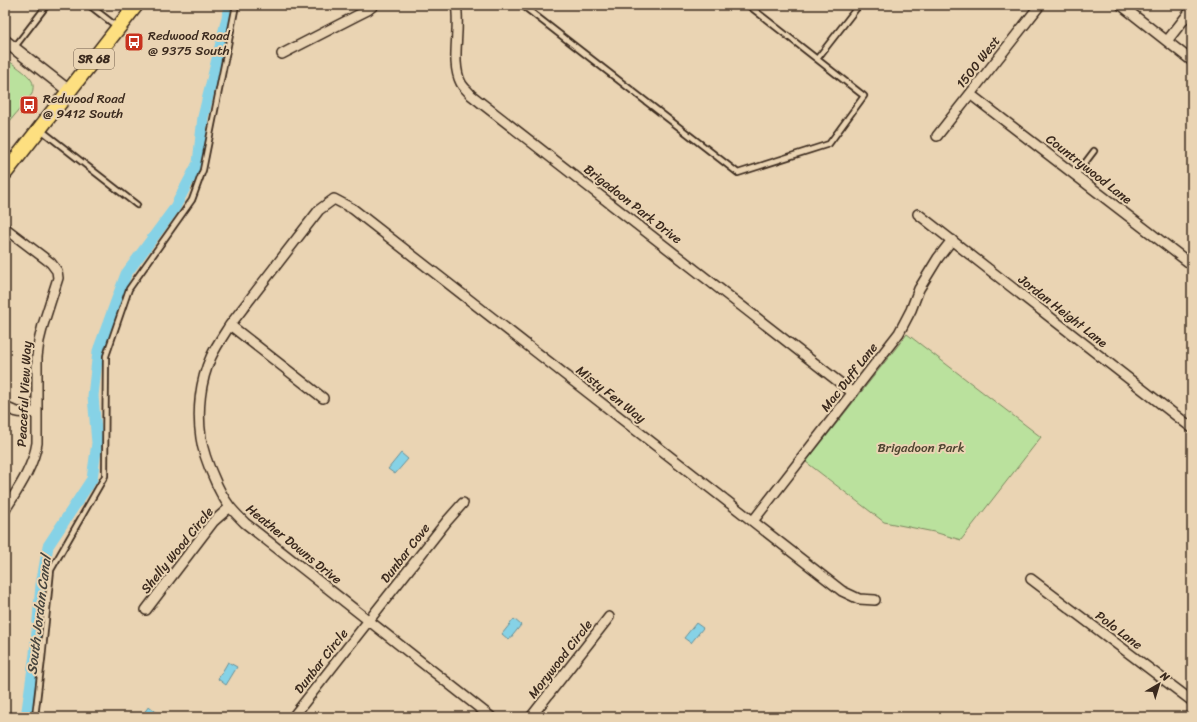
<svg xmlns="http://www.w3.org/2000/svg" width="1197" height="722" font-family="Sriracha,sans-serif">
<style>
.green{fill:#bae19d;stroke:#7a865e}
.water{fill:#86d2e6;stroke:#688f96}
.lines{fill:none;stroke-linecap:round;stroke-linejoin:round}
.canal{stroke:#86d2e6;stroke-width:11}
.service-casing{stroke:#3b2a1e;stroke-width:8}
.minor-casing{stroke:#3b2a1e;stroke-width:12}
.tertiary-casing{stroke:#3b2a1e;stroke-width:14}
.primary-casing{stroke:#3b2a1e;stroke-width:17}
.service{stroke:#ead4b3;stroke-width:4.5}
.minor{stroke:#ead4b3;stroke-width:9}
.tertiary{stroke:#ead4b3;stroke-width:11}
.primary{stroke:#fddf80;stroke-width:14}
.labels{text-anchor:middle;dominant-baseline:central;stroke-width:4;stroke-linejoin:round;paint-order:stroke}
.shield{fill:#ead4b3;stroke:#705d4b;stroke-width:1}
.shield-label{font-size:12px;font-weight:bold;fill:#3b2a1e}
.poi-label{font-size:13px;fill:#3b2a1e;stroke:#ead4b3;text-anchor:start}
.street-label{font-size:13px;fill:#3b2a1e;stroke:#ead4b3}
.park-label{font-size:13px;fill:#4e4531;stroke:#ead4b3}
.water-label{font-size:14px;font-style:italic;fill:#46433c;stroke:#ead4b3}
</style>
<rect width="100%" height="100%" fill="#ead4b3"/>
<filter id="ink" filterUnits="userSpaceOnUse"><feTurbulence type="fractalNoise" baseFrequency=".025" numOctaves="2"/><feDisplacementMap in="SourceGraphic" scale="8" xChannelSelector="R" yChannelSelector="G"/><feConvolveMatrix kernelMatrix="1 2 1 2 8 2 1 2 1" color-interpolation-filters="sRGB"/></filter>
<g filter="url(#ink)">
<path class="green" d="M5,58c7,6 23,15 27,23 2,4 1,9 0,13l-27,33z
M907,334l134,103 -80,103 -27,-8 -50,-10 -78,-60z"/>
<path class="water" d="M401,453l7,6 -13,15 -7,-5z
M514,619l7,6 -12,15 -7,-6z
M696,623l7,5 -12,15 -7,-5z
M228,662l9,5 -11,18 -8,-6z
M149,706l13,11h-16l-3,-3z"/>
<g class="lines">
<path class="canal" d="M26,717l9,-63 6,-69 7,-39 44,-67 5,-36 -4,-47 5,-45 28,-77 48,-65 24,-46 5,-46 27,-112"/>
<g class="service-casing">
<path id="service" d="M89,5l27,21
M522,5l216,168 91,-29 35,-48 -116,-91
M14,48l33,-43
M817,59l42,-54
M41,130l96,75
M1075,176l19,-25
M1185,260l7,-10
M35,717l7,-58 9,-89 54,-94 1,-120 23,-67 63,-89 11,-30 33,-165"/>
</g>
<g class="minor-casing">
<path id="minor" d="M456,5c5,24 -6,57 5,78 2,4 7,8 10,12l382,298
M1121,5l71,56
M1167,41l25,-32
M282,54l74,-38 12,-6 6,-5
M970,94l222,171
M937,136l103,-131
M918,214l274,214
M5,228l46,35 6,8 1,7 -15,47 -4,16 -2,16v86c-4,25 -19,46 -32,67
M230,325l93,73
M5,406c10,8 19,7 32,6
M753,521l146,-188 12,-23 8,-21 19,-31 14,-18
M1031,579l161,122
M146,610l67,-88 17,-15
M293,717l154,-196 16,-18
M491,717l-246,-194c-5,-5 -10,-10 -15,-16 -6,-8 -12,-19 -16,-29 -6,-13 -11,-26 -13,-40 -4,-27 -1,-57 10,-81 5,-11 12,-21 19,-32l89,-115 15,-11 19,10 489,382 17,8 16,1
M531,717l78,-100"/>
</g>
<g class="tertiary-casing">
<path id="tertiary" d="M5,41l64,50"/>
</g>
<g class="primary-casing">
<path id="primary" d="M5,173l131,-168"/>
</g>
<use href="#service" class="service"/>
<use href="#minor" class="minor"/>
<use href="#tertiary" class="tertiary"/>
<use href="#primary" class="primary"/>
</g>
</g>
<defs>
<g id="bus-square" transform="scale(1)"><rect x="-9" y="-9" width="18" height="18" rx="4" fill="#c8321e" stroke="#ead4b3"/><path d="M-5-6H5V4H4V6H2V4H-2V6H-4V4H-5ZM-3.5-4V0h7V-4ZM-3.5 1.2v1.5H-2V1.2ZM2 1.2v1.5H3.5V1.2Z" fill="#fff"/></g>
</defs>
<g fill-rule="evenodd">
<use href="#bus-square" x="134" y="42"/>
<use href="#bus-square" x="29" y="105"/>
</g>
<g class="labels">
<rect class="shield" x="74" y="49" width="40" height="20" rx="3"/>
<g class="shield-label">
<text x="94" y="59">SR 68</text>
</g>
<g class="poi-label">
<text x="148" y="35">Redwood Road<tspan x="148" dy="15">@ 9375 South</tspan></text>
<text x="43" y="98">Redwood Road<tspan x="43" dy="15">@ 9412 South</tspan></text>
</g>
<g class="street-label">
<text transform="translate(978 62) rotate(-52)">1500 West</text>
<text transform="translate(1089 169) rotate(38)">Countrywood Lane</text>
<text transform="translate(633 204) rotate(38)">Brigadoon Park Drive</text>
<text transform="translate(1063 311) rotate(38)">Jordan Height Lane</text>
<text transform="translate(849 377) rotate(-52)">Mac Duff Lane</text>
<text transform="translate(24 394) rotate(-87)">Peaceful View Way</text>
<text transform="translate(611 394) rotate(38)">Misty Fen Way</text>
<text transform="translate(294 544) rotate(39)">Heather Downs Drive</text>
<text transform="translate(177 550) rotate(-51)">Shelly Wood Circle</text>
<text transform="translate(405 553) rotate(-52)">Dunbar Cove</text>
<text transform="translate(1119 630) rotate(37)">Polo Lane</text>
<text transform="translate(560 659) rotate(-52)">Morywood Circle</text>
<text transform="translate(321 661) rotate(-52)">Dunbar Circle</text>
</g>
<g class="park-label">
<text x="921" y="447">Brigadoon Park</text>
</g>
<g class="water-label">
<text transform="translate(39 615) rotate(-83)">South Jordan Canal</text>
</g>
</g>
<rect width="1197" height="722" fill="none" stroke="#ead4b3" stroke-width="20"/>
<rect x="10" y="10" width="1177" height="702" fill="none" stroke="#3b2a1e" stroke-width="1.5" filter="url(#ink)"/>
<g transform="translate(1159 684) rotate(38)" stroke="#ead4b3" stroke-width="3" paint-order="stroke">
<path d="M0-3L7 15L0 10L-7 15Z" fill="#3b2a1e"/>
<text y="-6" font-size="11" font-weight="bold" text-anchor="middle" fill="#3b2a1e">N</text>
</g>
</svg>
